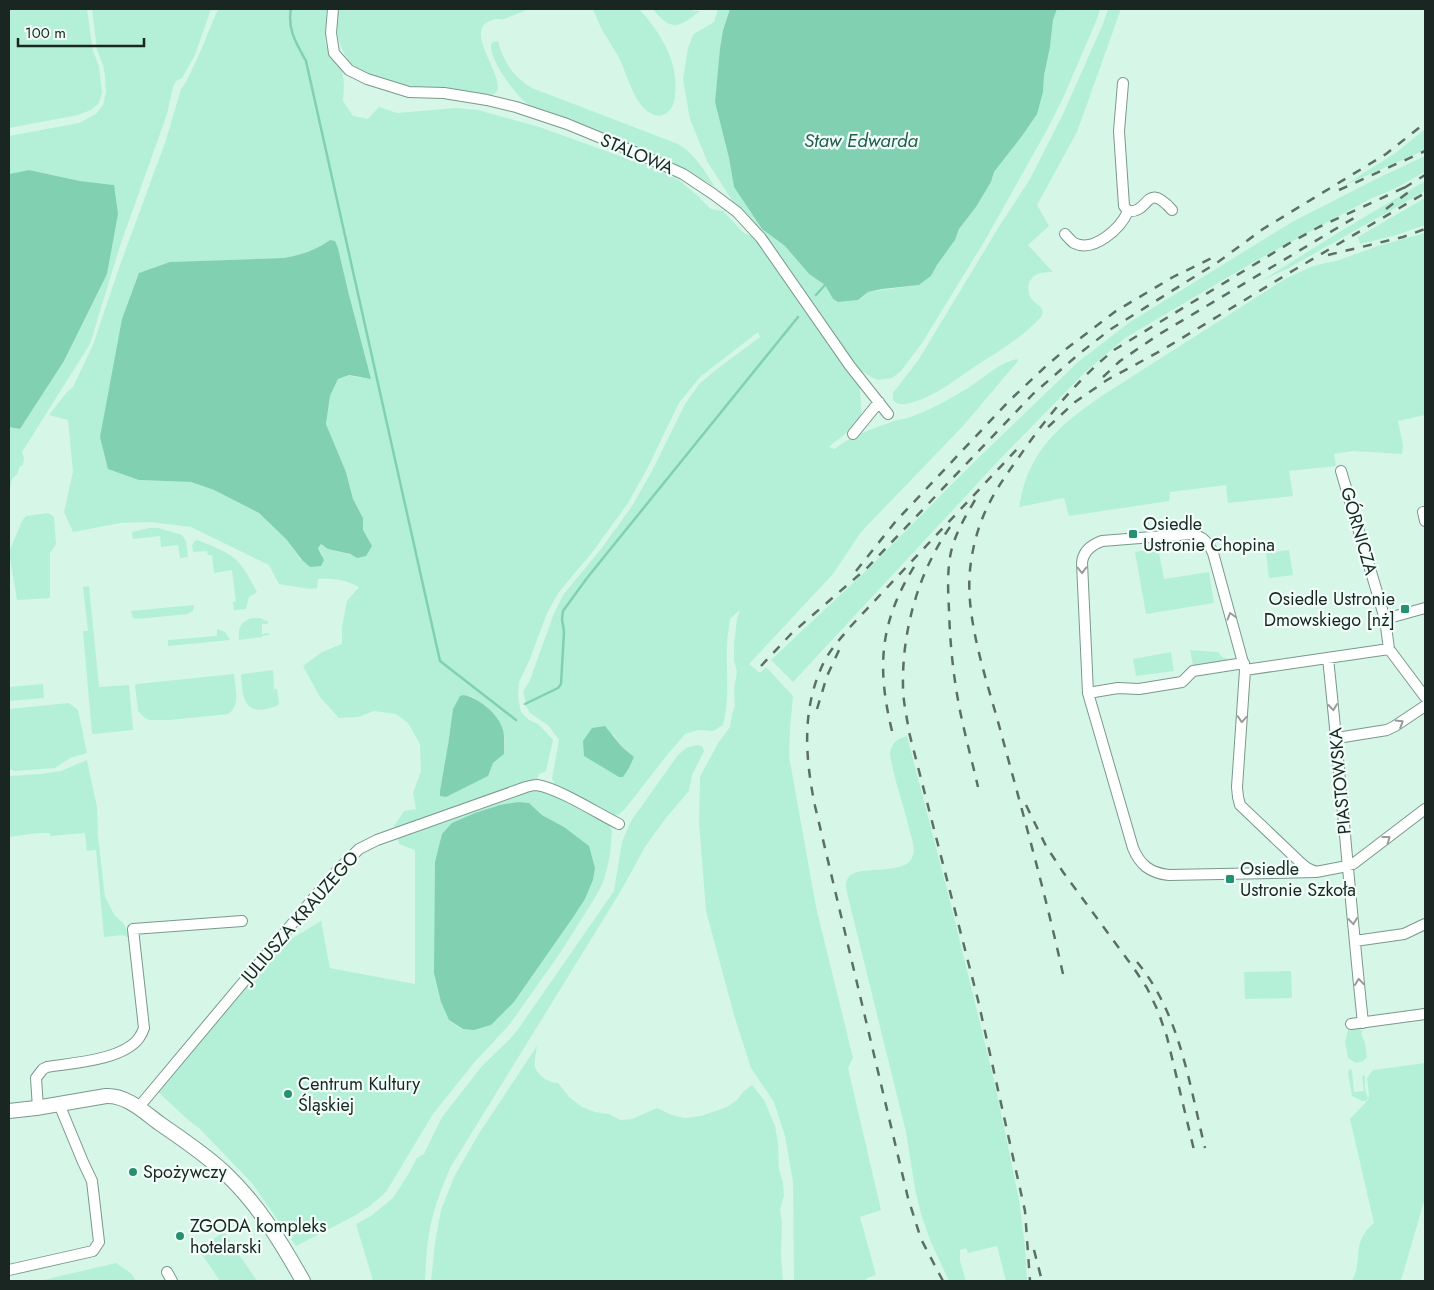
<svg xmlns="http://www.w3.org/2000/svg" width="1434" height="1290" font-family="Jost,sans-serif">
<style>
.green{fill:#b4f0d7;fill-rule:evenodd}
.water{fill:#82d0b2}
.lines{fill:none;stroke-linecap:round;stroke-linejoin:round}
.stream{stroke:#82d0b2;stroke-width:2.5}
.street-casing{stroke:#7a998c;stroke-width:12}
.secondary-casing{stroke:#7a998c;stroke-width:16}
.street{stroke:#fff;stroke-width:10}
.secondary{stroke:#fff;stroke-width:14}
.rail{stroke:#5c6f67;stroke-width:2.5;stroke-dasharray:9 9;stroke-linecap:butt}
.oneway{stroke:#989d9b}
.poi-dot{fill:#269170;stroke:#f1fef9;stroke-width:2}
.labels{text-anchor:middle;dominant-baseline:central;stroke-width:4.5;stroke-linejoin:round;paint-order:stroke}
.street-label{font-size:18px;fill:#1a2621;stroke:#f1fef9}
.poi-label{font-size:18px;fill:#1a2621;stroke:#f1fef9;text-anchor:start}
.water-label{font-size:19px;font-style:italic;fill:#225f4b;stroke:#f1fef9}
</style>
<rect width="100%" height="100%" fill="#d6f6e8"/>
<path class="green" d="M9,9h78l6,42 6,15 3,26 -3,11 -8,7 -13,5 -69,13z
M92,9h119l-16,46 -13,23 -6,3 -3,6 -6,27 -47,132 -30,98 -68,108 2,6 -1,7 -3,1 -3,8 -5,5 -3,13v-65l11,2 44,-68 43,-87 6,-89 -33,-4 -51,-11 -20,4v-38l70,-13 17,-9 7,-9 3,-13 -1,-17 -2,-10 -6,-15z
M218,9h109l-2,33 5,15 12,14 2,13 -1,17 10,15 15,3 11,-12 18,6 59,-5 22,2 61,17 115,41 25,12 20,17 12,12 12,2 21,22 10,4 4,6 98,140 4,4c0,6 2,25 1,29 -6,14 -22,21 -32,31l6,2c16,-14 40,-21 59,-28 6,-2 13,-2 19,-5 19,-7 37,-17 55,-28 16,-10 30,-25 49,-29l1,2 -55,65 -102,106 -28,42 -84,90 11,9 6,-6 27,29 -3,33 -1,27 27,151 37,151 -5,10 33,142 -21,7 16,58 -9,3 -2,3h-71l-1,-99 -8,-46 -11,-34 -23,-34 -17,-53 -28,-104 -7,-89 1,-45 18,-34 12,-16 2,-13 3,-8 -1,-18 3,-16 -3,-12v-16l3,-25 3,-9 -10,9c-1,9 -3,18 -3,27 -1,27 3,53 -4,79l-10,6 -15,-1 -13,4 -22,26 -38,49 -7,6 -8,1 -53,-28 -5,-9 7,-39 -10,-14 -19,-13 -4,-7 -1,-7 -2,-7 7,-12 23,-64 10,-21 38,-46 31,-43 20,-35 32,-65 15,-22 18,-15 43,-32 -2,-5 -58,45 -21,26 -32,66 -19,34 -34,47 -35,42 -12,21 -17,46 -11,23 -1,16 3,14 8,8 9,4 7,7 8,9 -7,31 -7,3 -5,16h8l10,4 57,31 3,6 -2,23 -3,15 -5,16 -9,16 -33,52 -50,71 -37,40 -40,50 -47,78 -16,14 -16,10 -58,30 -45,-64 -52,-54 -12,-9 -32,-30 105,-131 61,-37 9,47 85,16v-134l-16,-6 -5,-18 10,-15 12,-2 -3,-16 8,-22 -1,-27 -12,-21 -12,-9 -22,-3 -16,6 -19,1 -19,-21 -17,-31 19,-14 20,-8v-17l5,-26 12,-14c-13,-7 -26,-9 -41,-8l-1,9 -7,1 -31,-5 -10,-19 -78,-38 -40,-5 -31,1 -47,9 -9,-20 9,-40 -5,-52 -19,-5 18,-23 6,-5 20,-42 26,-77 47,-128 15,-51 5,-7 12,-25zM330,240l8,8 11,47 12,83 -13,-3 -10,4 -8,17 -4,28 20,48 7,27 10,19v12l-6,28c-12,-7 -24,-5 -36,-14l-3,4 5,7 -22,5 -15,-21 -27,-26 -45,-23 -23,-8 -52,-2 31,-218 114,-4c17,-3 32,-8 46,-18zM463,695l10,2 13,9 15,19 2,6 2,9 -1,14 -11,9 -45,-18 5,-36zM613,734l9,13 12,10 -5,11 -36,-8 -9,-5zM529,803l13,12 22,12 29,53 -8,19 -11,17 -60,86 -23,23 -29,4 -13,-9 -8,-18z
M338,9h191c-8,3 -17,7 -25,10 -3,1 -5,0 -8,0 -2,0 -9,3 -10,4 -21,15 31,67 4,73l-78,-8 -49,-15c-23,-15 -29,-39 -25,-64z
M593,9h46c21,23 40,52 36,85 0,6 -2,13 -6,17 -5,5 -12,6 -17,3 -19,-9 -25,-42 -34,-58 -4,-7 -8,-13 -12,-20 -6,-8 -9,-18 -13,-27z
M653,9h38l2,2h7c-21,17 -29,21 -47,-2z
M718,9h12l-7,21 -8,72 14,56 5,29 28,42 23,17 24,28 16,11 8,14 5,3 20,-2 10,-8 51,-7 12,-9 6,-11 18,-25 4,-11 17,-22 15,-25 3,-10 28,-36 21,-44 1,-16 6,-29 3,-27 4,-11h43l-3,10 -34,79 -15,30 -64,114 -62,101 -21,28 -9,7 -14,2 -7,-3 -11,-7 -65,-90 -42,-59 -16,-13 -30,-47 -17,-42 -7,-39 5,-32 5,-13 4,-3 17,-10z
M1108,9h13l-44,123 -40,73 12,21 -21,19 25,27c-4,0 -8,0 -12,1 -12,2 -16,16 -10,25 5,8 15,7 10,19 -18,20 -42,34 -64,48 -21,14 -42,32 -67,38 -6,2 -13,2 -17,-3v-7l26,-34 81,-134 30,-46 33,-65 40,-90z
M498,41c5,21 16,36 34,47l146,56c17,10 26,26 37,43l-33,-20 -141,-57c-5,-2 -11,-4 -15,-7 -11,-9 -37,-44 -35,-58l2,-3z
M1425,129v21l-80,35 52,-33z
M1425,156v16l-31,17 -22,9 -120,65 -127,75 -41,35 -82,84 -209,225 -22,-22 98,-92 97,-98 112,-108 52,-40 162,-100 88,-45z
M1425,181v10l-138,78 -26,12 80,-50z
M1425,198v27l-32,11 -33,8 -2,-7z
M1425,233v182l-27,6 5,24 -1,9 -50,-3 -18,3 2,12 -47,5 4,25 -65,7 -2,-18 -56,7 -1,9 -100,15 -5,-18 -45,9c2,-10 4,-21 8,-31 17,-39 40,-55 73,-79l185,-118 28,-13 26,-6 39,-14z
M48,513l6,4 2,27 -6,9v45l-33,2 -8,-48 13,-31 4,-5z
M149,528h9l24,7 4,6 2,16 -8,1 -2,-13 -17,2 -1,-11 -27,3 -1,-7z
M197,540c37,14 42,17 60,52l-8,5 -3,12 -12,1 -1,-8h3l-4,-32 -18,3 -2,-18h-4l-1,-4 -14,1 -1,-7 3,-4z
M1158,548l6,31 45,-7 5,31 -68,11 -11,-62z
M1289,550l4,25 -24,3 -3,-25z
M89,586l10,101 30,-2 4,45 -41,4 -9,-103h5l-5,-44z
M194,605l-1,6 -6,3 -49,5 -5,-1 -2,-7z
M252,618h8l9,4 -2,2h-5v10l7,-1v2l-7,1v1l-23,3c-1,-12 1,-18 13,-22z
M217,629l8,3 5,8 -62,6v-6l49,-4z
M1190,650l28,2 5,6h3l1,2 7,-1v1l-41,5z
M1171,652l3,19 -38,5 -3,-17z
M273,670l1,19h3l2,15 -2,2c-32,11 -34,-4 -36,-31l1,-1z
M234,674c1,14 7,31 -6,40l-58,6h-20l-5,-2 -7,-7 -3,-26 2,-1z
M43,684l1,14 -35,3v-14z
M69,703l9,7 9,43 -17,5 -15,10 -40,3 -6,-2v-60z
M907,736l45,173 45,184 22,107 6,46 2,35h-21l-9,-35 -29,7 -2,-5 -6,2v11l6,20h-17l-19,-41 -9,-26 -6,-25 -9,-57 -58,-235c-1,-6 -4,-13 0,-19 9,-15 59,0 65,-23 2,-7 -1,-16 -3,-23 -6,-26 -16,-52 -20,-78 1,-11 7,-15 17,-18z
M697,745l5,1 2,5 -12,24 -3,16 -24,28 -20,28 -26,47 -169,274c-7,17 -14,34 -18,51 -5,20 -6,42 -7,62h-52l-17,-57 15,-8 22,-18 16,-25 8,-15 7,-4 18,-37 40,-51 28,-27 9,-11 95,-137 8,-49 9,-21 47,-66 8,-7z
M87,760l10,47 1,29 7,61 10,19 8,7 5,9 1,6 -6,-3 -19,2 -8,-87 -9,1 -2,-18 -34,3 -2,-3h-11l-29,4v-61l31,-2 21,-3z
M1291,971l1,27 -47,1 -1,-27z
M1361,1027l-1,3h2v3h-1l4,10 2,14 -4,4 -7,2 -8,-5 -3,-16 3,-12z
M537,1046c-1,6 -3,16 -2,21 3,9 14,16 23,16l11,14 13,10 13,5 14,2 11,6 12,-1 25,-11 15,7 13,3 16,-2 26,-9 10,-7 7,-9 8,-6 12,15 11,26 3,17 1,26 4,14 1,13 -4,13 2,14 -1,33 2,25h-352l4,-38 6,-33 13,-33 24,-42z
M1425,1063v135l-23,79 -2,4h-48c12,-22 -2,-38 22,-58l-24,-104 18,-19 1,-5 -2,-17 6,-8z
M1349,1069l3,1 2,22 10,-1 -2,-15 3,-1v13l3,10 -2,3h-4l-10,-5 -4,-23z
M224,1232l33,49h-37l-22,-32z
M116,1263l16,11 4,7h-97z"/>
<path class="water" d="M730,9h327l-4,11 -3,27 -6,29 -1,16 -6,22 -15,22 -28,36 -3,10 -15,25 -17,22 -4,11 -18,25 -6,11 -12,9 -37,4 -14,3 -10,8 -20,2 -5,-3 -8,-14 -16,-11 -24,-28 -23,-17 -28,-42 -5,-29 -14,-56 5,-53 3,-19z
M29,170l51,11 34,4 4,29 -11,60 -43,87 -44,68 -11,-2v-253z
M330,240l5,1 3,7 11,47 22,84 -22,-4 -11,4 -8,17 -4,28 20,48 7,27 10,19v12l9,16 -6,10 -9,2 -7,-4 -22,-5 -7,-5 -3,4 6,12 -3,6 -11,1 -8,-7 -16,-21 -27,-26 -45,-23 -23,-8 -52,-2 -31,-11 -8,-32 22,-118 17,-46 31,-11 114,-4c17,-3 32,-8 46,-18z
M463,695c16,2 36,20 40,35 2,8 1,16 1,24l-11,9 -5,13 -42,21 -6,-1v-5l8,-46 5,-36 7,-13z
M605,726l17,21 12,10 -5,11 -6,9h-4l-35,-21 -1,-15 9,-13z
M518,802l11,1 13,12 22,12 25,19 6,22 -2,12 -8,19 -11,17 -60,86 -23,23 -17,5 -11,-1 -14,-9 -8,-18 -7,-29 1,-111 7,-28 10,-11 23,-10 25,-8z"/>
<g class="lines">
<path class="stream" d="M291,9c-4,21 6,35 15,52l134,600 76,59
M816,295l9,-10
M525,704l33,-16 3,-4 3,-52 -2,-13 1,-8 24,-33 211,-261"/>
<g class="street-casing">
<path id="street" d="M333,9l-2,24 3,20 15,17 18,9 42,13 35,1 43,7 29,7 51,17 63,26 53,24 30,20 24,18 24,26 89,128 38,48
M1123,83l-4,48 5,75 4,5c22,3 17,-31 44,-1
M1065,234c3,3 6,7 9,9 20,10 47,-15 54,-32
M853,434l26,-32
M1341,471l44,148 4,30 36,48
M1423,512l2,9
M1385,619l40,-11
M1328,658c13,122 22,243 35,365
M1245,670l144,-21
M1088,693l30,-5 21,1 43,-7 11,-11 51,-8
M1337,738l50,-8 8,-4 30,-20
M1316,872l-9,-4 -6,-5 -61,-58 -2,-8 -1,-10 8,-117 -32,-117c-5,-11 -10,-17 -23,-19l-88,7c-11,4 -19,10 -20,22l6,130 45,155c7,17 17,25 36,27l147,-3 26,-5 11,-3 72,-55
M1355,941l49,-7 21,-10
M1351,1024l74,-10
M38,1108l-2,-30 7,-9 4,-2c25,-4 76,-7 92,-29 2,-3 4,-7 5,-10l-11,-99 109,-8
M138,1108l195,-233 26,-26 18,-9 149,-53c4,-1 7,-2 11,-2 23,4 60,28 82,39
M9,1270l84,-19 6,-9 -7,-61 -9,-19 -24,-58
M167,1272l5,9"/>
</g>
<g class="secondary-casing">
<path id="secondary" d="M9,1111l27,-3 70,-12c20,-1 37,15 53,27 23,16 46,31 66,50 33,31 56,69 78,108"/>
</g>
<use href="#street" class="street"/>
<use href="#secondary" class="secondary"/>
<path class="rail" d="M1404,188l21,-13
M1339,190l86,-39
M1386,209l28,-21
M1328,255l75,-18 22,-8
M1103,377l17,-16 38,-26 201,-120
M1048,427l27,-25 32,-22 57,-31 130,-79 131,-77
M975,500c-10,17 -20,34 -24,52 -4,18 -3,39 -2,58 1,36 5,74 13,110 5,23 11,45 16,67
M950,527c-32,46 -48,104 -47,159 0,16 4,31 6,46l69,268 47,211 5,70
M856,571l40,-50 113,-120 37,-35 20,-17 50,-38 57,-34 45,-22
M761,666l30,-32 16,-14 60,-52 166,-174 47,-41 31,-24 107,-67 45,-33 123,-75 39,-31
M817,709l10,-33 13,-28
M892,731c-16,-66 -12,-111 25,-169
M1026,805l20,41 17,26 70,95 14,21 11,23 9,26 27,113
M1137,962c43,52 52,121 68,186
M1063,974c-18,-82 -41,-164 -63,-245 -13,-48 -35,-110 -30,-159 2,-20 7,-40 15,-58 9,-20 21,-37 34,-55 27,-39 58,-77 95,-107l174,-106 31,-17 91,-42
M1034,1250l8,31
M943,1281l-22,-42 -13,-41 -93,-392c-10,-49 -14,-99 10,-146 7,-13 17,-23 26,-34l168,-179"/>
</g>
<defs><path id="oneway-chevron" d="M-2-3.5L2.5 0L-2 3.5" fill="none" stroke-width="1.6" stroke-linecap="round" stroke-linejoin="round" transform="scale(1.25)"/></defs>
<g class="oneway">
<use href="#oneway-chevron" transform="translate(1082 570) rotate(89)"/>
<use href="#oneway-chevron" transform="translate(1231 616) rotate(-106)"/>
<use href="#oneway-chevron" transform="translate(1333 707) rotate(84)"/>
<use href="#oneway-chevron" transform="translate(1242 719) rotate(94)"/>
<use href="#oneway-chevron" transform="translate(1400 723) rotate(-32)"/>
<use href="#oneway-chevron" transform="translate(1387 839) rotate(-37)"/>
<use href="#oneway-chevron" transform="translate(1353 921) rotate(84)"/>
<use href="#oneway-chevron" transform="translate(1359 982) rotate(-96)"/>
</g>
<g class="poi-dot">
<rect x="1128" y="529" width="10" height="10" rx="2.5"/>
<rect x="1400" y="604" width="10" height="10" rx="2.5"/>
<rect x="1225" y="874" width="10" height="10" rx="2.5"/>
<circle cx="288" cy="1094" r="5"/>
<circle cx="133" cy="1172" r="5"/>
<circle cx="180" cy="1236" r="5"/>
</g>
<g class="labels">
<g class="street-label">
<text transform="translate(637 154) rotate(23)">STALOWA</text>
<text transform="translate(1359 531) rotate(74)">GÓRNICZA</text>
<text transform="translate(1340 781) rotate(-95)">PIASTOWSKA</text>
<text transform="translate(300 917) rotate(-49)">JULIUSZA KRAUZEGO</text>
</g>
<g class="poi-label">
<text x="1143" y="524">Osiedle<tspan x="1143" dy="21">Ustronie Chopina</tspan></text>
<text x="1395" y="599" text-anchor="end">Osiedle Ustronie<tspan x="1395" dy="21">Dmowskiego [nż]</tspan></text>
<text x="1240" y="869">Osiedle<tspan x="1240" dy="21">Ustronie Szkoła</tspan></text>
<text x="298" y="1084">Centrum Kultury<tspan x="298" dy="21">Śląskiej</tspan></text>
<text x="143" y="1172">Spożywczy</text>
<text x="190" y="1226">ZGODA kompleks<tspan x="190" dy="21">hotelarski</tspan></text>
</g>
<g class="water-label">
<text x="861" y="140">Staw Edwarda</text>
</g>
</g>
<rect width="1434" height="1290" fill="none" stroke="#1a2621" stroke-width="20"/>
<path d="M18 38v8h126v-8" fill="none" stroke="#1a2621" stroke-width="2.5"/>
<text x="25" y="38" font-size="15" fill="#1a2621" stroke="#f1fef9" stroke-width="4" paint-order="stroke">100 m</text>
</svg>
